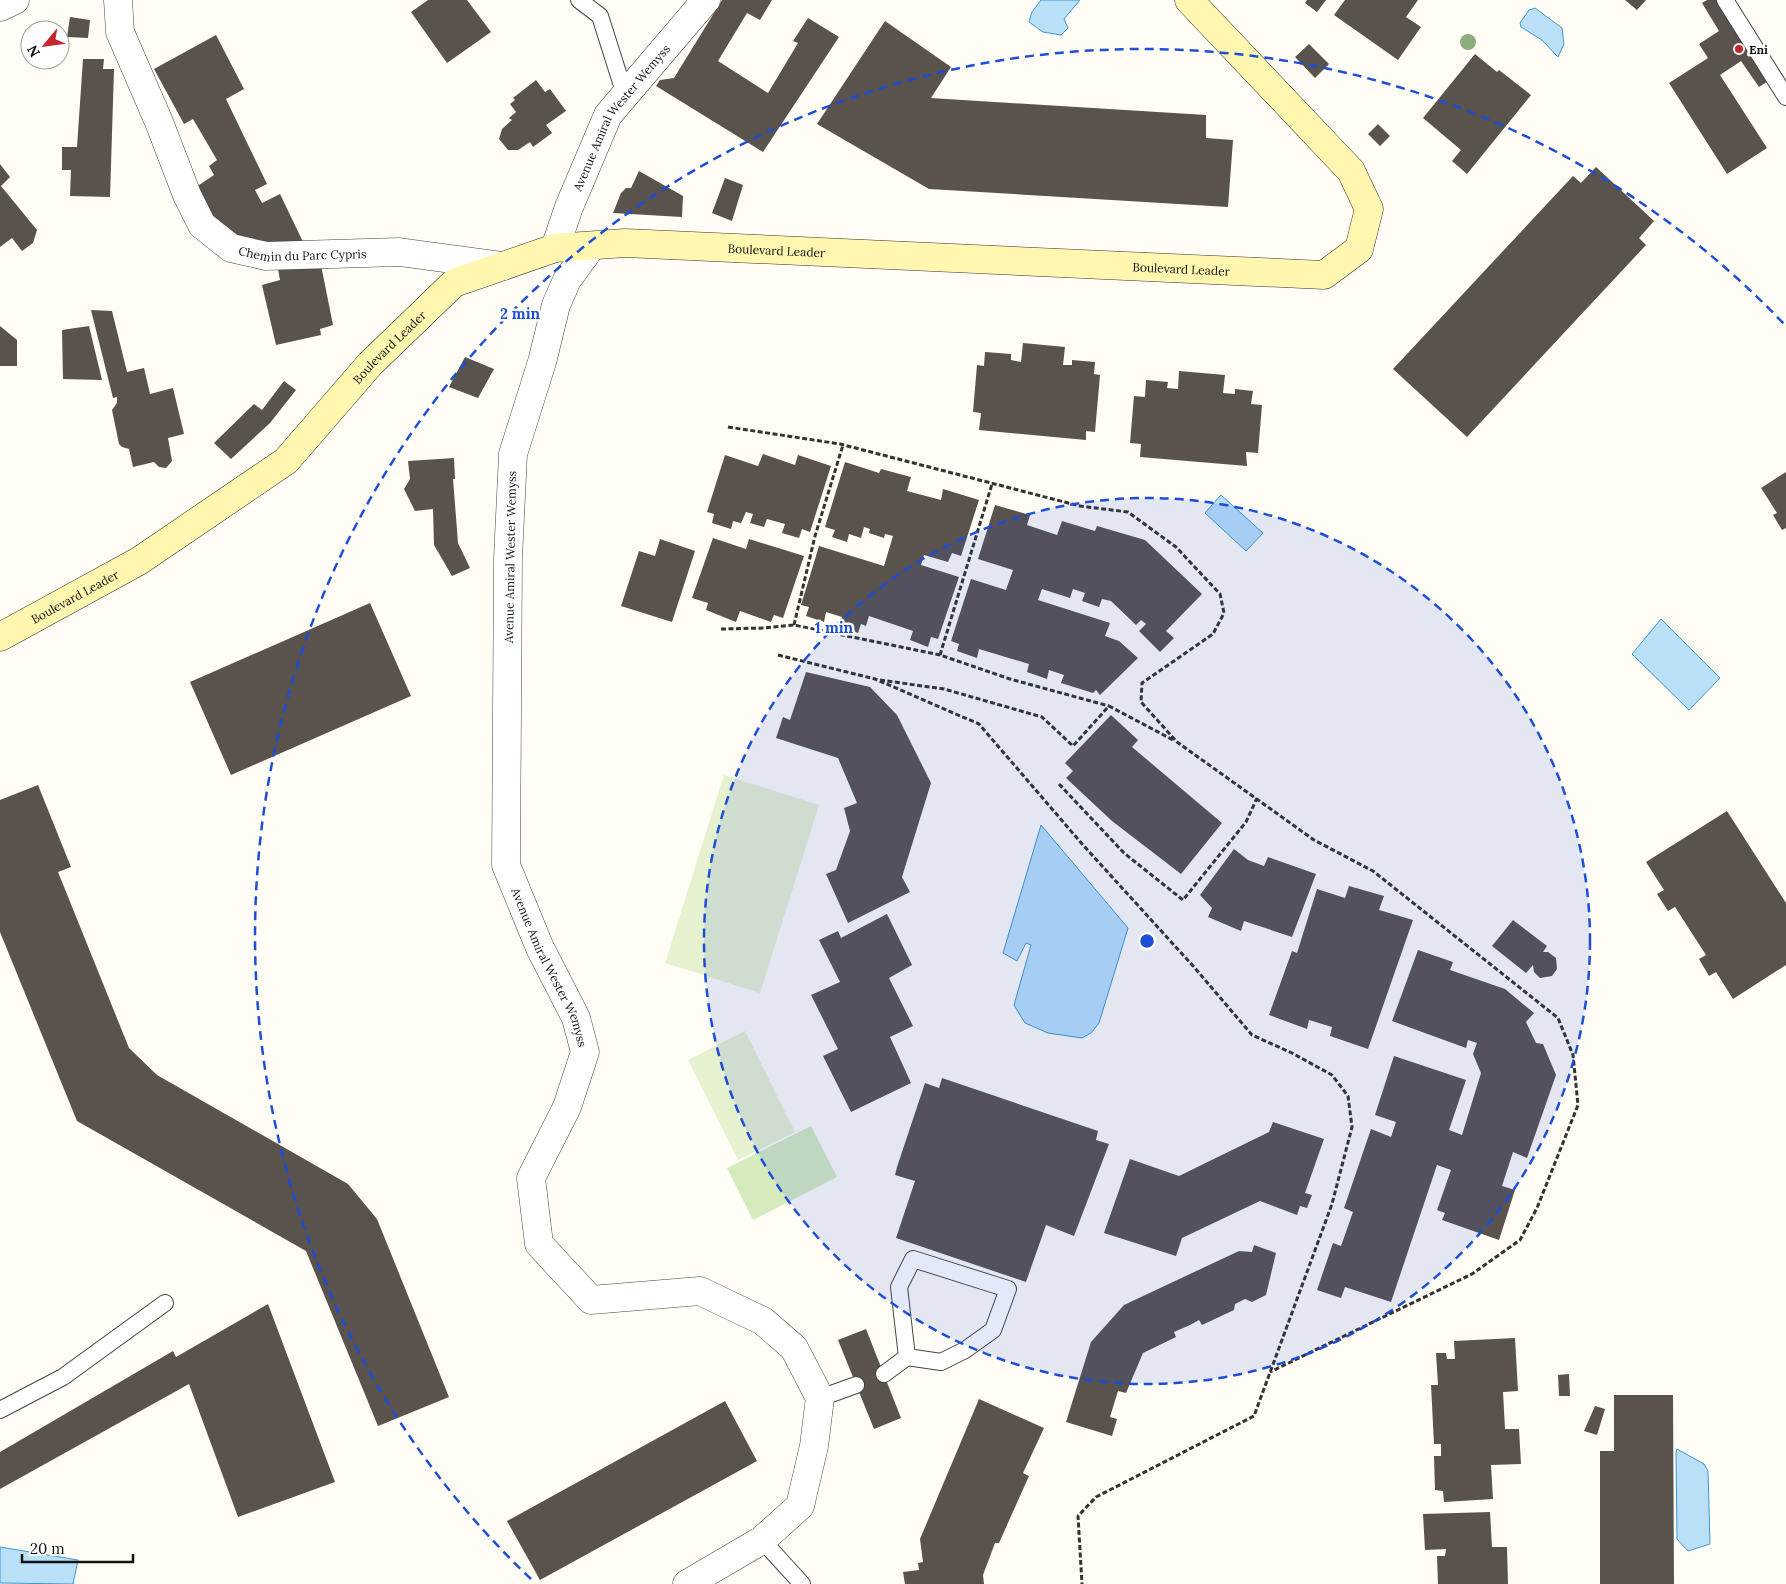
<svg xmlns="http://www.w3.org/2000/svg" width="1786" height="1584" font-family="Lora,serif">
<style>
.green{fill:#d5ebbd}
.pitch{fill:#e6f2cf}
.water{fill:#b9e0f7;stroke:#3f96cf}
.building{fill:#5a524d}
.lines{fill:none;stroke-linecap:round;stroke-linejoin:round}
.lane-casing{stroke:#444;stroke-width:18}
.street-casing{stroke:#444;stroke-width:29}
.secondary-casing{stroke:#333;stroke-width:29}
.path{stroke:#333;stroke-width:3;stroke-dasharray:5 2.5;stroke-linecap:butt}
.lane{stroke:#fff;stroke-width:16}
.street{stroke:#fff;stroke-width:28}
.secondary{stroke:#fff6b0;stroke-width:28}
.tree{fill:#8dad7f}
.ring{fill:none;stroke:#1d4ed8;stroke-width:2.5;stroke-dasharray:9 6}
.poi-dot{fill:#c4262e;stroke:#fff;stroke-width:2}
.labels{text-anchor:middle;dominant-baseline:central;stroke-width:5;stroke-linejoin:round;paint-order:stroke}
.poi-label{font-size:12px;font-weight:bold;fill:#111;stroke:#fff;text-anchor:start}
.street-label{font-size:12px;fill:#111;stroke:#fff}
.centre{fill:#1d4ed8;stroke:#fff;stroke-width:2.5}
.ring-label{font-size:15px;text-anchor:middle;font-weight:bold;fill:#1d4ed8;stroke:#fff;stroke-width:5;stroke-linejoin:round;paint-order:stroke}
</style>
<rect width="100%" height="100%" fill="#fffdf5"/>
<path class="green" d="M811,1126l26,51 -84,43 -26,-52z"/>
<path class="pitch" d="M724,775l95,30 -59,188 -95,-30z
M745,1031l50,101 -57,28 -50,-100z"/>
<path class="water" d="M1041,0h39l-16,19 4,9 -7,7 -18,-3 -14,-10 3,-10z
M1535,8l27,20 2,16 -6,13 -16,-17 -21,-13 -1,-4 9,-13z
M1221,495l42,38 -17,18 -41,-38z
M1661,619l59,59 -31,32 -57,-56z
M1041,825l87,103 -29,95 -8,10 -9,5 -34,-5 -23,-10 -11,-18 17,-60 -5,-2 -9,18 -14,-8z
M1677,1449l27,15 4,7 2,73 -22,7 -11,-12 -1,-87z
M0,1547l78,13 -5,24 -73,-1z"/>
<path class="building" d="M428,0h39l24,32 -44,31 -36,-51z
M722,0h50l-12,20 -13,-7 -29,48 50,32 30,-50 -5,-2 15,-23 31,19 -76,115 -107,-66 4,-6 14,-2z
M1307,0h19l-9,12 -12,-9z
M1345,0h73l-12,17 15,10 -23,33 -64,-45z
M1625,0h21l-9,10z
M1707,0h18l51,76 -17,11 -18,-26 -21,14 47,73 -40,26 -58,-91 39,-25 -9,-14 20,-13 -17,-28z
M70,17l20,3 -2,18 -21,-1z
M885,21l66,46 -20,31 275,17v23l27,2 -5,67 -299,-18 -112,-65z
M216,35l28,54 -18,10 41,85 -12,6 7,13 18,-9 24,50 -35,3 -46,-16 -30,-42 21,-14 -5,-9 8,-6 -24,-41 -9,5 -30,-55z
M1309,44l20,20 -14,14 -20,-21z
M1475,54l22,18 2,-2 32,25 -64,79 -15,-13 9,-11 -38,-32z
M83,59h21l-1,10h11l-4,128 -40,-1 1,-26h-9v-23h15z
M536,80l9,12 5,-3 16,22 -20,14 6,8 -19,14 -3,-5 -12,8h-10l-9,-11 3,-10 10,-9 -3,-2 7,-6 -6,-8 5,-4 -2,-2z
M1378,124l12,12 -10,10 -12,-12z
M0,164l10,13 -9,9 36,44 -4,13 -11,8 -10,-13 -12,9z
M1596,167l58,54 -15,17 7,7 -179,192 -74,-68 180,-193 8,7z
M639,171l44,25 -1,21 -69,-4 8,-20 5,-5h5z
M725,178l18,7 -11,36 -20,-8z
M321,265l12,60 -13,4 1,6 -45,10 -14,-60 18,-5 -2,-11z
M91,310l21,1 15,61 17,-4 6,26 23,-6 11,46 -16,4 4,23 -6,7 -7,-1 -5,-5 -21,5 -4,-18 -7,-2 -3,-3 -7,-34 5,-7v-6l-4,1z
M0,326l17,14v26h-17z
M89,326l13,54 -39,-1 -1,-49z
M1023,343l42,4 -2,18h9v-5l23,2 -1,12 6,1 -5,57 -9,-1v9l-107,-10 2,-17 -8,-1 4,-47 7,1 1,-14 26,2v6l10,2z
M465,357l29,12 -16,29 -29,-11z
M1179,371l46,4 -2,18 12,1v-5l18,2 -2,13 11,1 -4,48 -12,-1 1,14 -107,-9 1,-13 -11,-1 4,-47 11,1 1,-17 22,2 -1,6 11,1z
M284,381l12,9 -26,33 -39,36 -17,-16 40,-39 8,6z
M763,454l32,11 3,-10 33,11 -21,66 -8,-3 -3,9 -17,-5 3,-9 -18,-5 -3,8 -14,-4 3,-9 -7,-2 -5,11 -8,-2 -2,8 -19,-6 2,-9 -7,-2 18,-57 33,11z
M454,458l1,21h-2l5,64 12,25 -18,8 -18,-31 -1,-36 -18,2 -11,-22 6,-10 -2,-18z
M845,462l34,11 2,-4 30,8 -4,14 34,9 2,-11 36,11 -18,56 -9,-3 -4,9 -24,-7 -3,10 38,12 -21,62 -7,-2 -3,10 -18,-7 3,-9 -44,-15 -3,10 -5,-2 -3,9 -19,-7 3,-9 -16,-5 -2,10 -18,-6 3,-9 -8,-2 18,-59 65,20 9,-30 -8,-2 -1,4 -15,-5 1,-4 -6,-2 -3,11 -12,-4 -2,8 -15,-5 3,-7 -10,-3z
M1786,472v56l-4,2 -9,-15 4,-2 -16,-25z
M995,505l35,10 -3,10 30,10 5,-14 33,10 2,-5 48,14 57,54 -36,37 8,7 -14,14 -21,-21 7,-7 -5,-4 -5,5 -25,-24 -9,-2 -3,8 -17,-6 3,-8 -12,-4 -3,9 -28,-9 -4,11 72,23 -5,13 14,5 19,17 -38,37 -4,-5 -3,3 -32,-10 3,-8 -15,-5 -2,9 -20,-7 2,-8 -50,-15 -2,9 -20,-7 2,-7 -8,-3 20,-62 35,11 7,-20 -35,-11z
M713,538l33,11 3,-10 55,17 -21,62 -9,-3 -3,7 -31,-11 -4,11 -30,-12 2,-7 -16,-5z
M660,539l35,12 -23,71 -51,-16 18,-55 16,5z
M370,603l41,93 -180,79 -41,-93z
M806,672l64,15 27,28 34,68 -29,94 8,15 -62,31 -22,-49 10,-4 14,-39 -6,-23 13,-5 -19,-45 -62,-20 7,-21 7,3z
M1111,715l27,25 -6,7 90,76 -41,51 -69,-53 -46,-43 7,-7 -8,-8z
M38,785l33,82 -13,5 71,176 28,27 191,109 29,35 72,178 -71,29 -72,-175 -229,-130 -77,-189v-132z
M1727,811l59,92v62l-53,34 -17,-27 -7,4 -10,-17 7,-4 -31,-48 -7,4 -11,-17 7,-4 -18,-28z
M1234,849l14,11 16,6 4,-9 48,17 -24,63 -48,-16 -3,10 -33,-14 4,-9 -12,-13z
M1349,886l35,10 -5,14 34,10 -45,129 -38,-13 2,-9 -23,-7 -2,9 -38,-14 23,-64 5,2 20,-64 28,9z
M887,914l25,51 -23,13 24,48 -23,11 21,46 -60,29 -28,-56 15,-7 -27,-54 29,-13 -21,-42 19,-9 3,7z
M1513,920l34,26 -4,6h5l8,6 1,11 -5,7 -12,2 -6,-6 -1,-7 -7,8 -34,-27z
M1418,950l35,12 -3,8 55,19 29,24 -8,9 10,21 7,1 13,31 -29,83 -14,-6 -11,34 13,4 -16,50 -57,-20 3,-7 -8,-3 14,-40 -14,-5 -46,137 -46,-15 -4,11 -24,-8 16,-47 8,3 12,-34 -9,-4 27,-79 20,8 5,-15 -21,-7 19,-59 72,24 -17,50 13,5 19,-62 -8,-19 4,-11 -9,-3 -2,8 -74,-27z
M942,1078l156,53 -2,9 13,4 -35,92 -28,-11 -20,57 -130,-44 19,-57 -20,-6 2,-8 28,-84 14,5z
M1273,1122l51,17 -19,54 7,2 -5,13 -7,-2 -3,9 -37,-14 -78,37 -6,18 -72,-23 26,-74 49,17 90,-44z
M1254,1245l22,8 -10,42 -14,7 -7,-3 -10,5 -1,6 -32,15 -3,-5 -9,5 -16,7 2,5 -33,16 -17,40 -8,-2 -8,26 7,2 -5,17 -46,-14 25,-80 33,-37 115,-54 13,1z
M268,1304l67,178 -97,35 -49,-133 -189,105v-37l173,-101 3,6z
M866,1329l35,89 -27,11 -36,-89z
M1515,1338l3,53 -15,1 2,37h14l2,35 -30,1 2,34 -49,3 -1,-11 -8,-1 -1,-34h7v-12h-7l-3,-59h7l-2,-32h10l1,6h8l-1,-18z
M1569,1374l1,22h-11l-1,-21z
M1614,1395h59l1,189h-74v-133h14z
M979,1399l65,29 -21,45 6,3 -30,67h-4l-12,32 1,9h-79l-2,-12 16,-2 -1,-7 5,-1 -3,-23z
M725,1401l32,60 -217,119 -33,-59z
M1595,1406l10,3 -8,26 -13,-4z
M1490,1512l2,35h15l1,37h-70l-1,-28h8l1,-7 -21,1 -2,-36z"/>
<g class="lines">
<g class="lane-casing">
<path id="lane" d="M579,0l21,16 25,79
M1725,0l61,97
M884,1374l23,-17 34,5 24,-12 28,-20 15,-41 -95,-30 -14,28 8,70
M820,1398l36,-13
M0,1410l63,-33 102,-74
M762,1540l40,44"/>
</g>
<g class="street-casing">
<g id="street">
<path id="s1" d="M118,0l2,32 39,90 28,73 15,30 29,23 35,8 133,-4 104,14"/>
<path d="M0,7l15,-7"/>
<path id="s2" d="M591,247l-24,33 -11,25 -14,57 -29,92 -5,104 -2,307 34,83 36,70 9,34 -18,55 -36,71 8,66 52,56 109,-9 63,30 31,27 26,50 -6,48 -14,60 -38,34 -75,44"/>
<path id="s3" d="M555,248l14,-41 39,-92 98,-115"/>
</g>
</g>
<g class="secondary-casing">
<g id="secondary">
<path id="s4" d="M0,637l139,-76 147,-100 84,-97 84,-81 101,-35 70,-5 699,32 35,-26 10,-40 -18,-38 -162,-171"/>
</g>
</g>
<path class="path" d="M728,427l112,17 240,62 48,6 48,35 44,47 4,19 -11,21 -71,49 -1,19 36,40 137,98 59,31 185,147 15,37 5,50 -41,103 -17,32 -48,34 -202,98
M794,625l21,-89 28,-91
M721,629l43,-1 30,-3 146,30 70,24 99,27
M778,655l97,24 104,45 104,121 111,122 58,68 40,18 40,22 16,21 4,31 -20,77 -78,212 -158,81 -18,19 4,68
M940,655l52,-171
M880,680l64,9 98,28 31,29 36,-40 66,35
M1059,784l65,69 59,47 63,-78 11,-24"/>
<use href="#lane" class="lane"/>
<use href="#street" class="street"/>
<use href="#secondary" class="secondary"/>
</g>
<circle class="tree" cx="1468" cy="42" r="8"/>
<circle cx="1147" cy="941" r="443" fill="#1d4ed8" fill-opacity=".12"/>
<g class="ring">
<circle cx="1147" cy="941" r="443"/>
<path d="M531 1579A887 887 0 1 1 1785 325"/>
</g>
<circle class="poi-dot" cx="1739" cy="49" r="5"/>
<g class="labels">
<g class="poi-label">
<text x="1749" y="49">Eni</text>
</g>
<g class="street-label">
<text stroke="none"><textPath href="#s3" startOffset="148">Avenue Amiral Wester Wemyss</textPath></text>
<text stroke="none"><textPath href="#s4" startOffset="910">Boulevard Leader</textPath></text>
<text stroke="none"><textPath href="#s1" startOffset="351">Chemin du Parc Cypris</textPath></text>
<text stroke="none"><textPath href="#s4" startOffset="1315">Boulevard Leader</textPath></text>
<text stroke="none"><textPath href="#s4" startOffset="490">Boulevard Leader</textPath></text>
<text transform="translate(510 557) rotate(-89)">Avenue Amiral Wester Wemyss</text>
<text stroke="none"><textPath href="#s4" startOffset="85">Boulevard Leader</textPath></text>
<text stroke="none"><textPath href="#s2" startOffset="746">Avenue Amiral Wester Wemyss</textPath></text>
</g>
</g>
<circle cx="1147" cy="941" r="8" class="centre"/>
<g class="ring-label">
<text x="520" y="319">2 min</text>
<text x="834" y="633">1 min</text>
</g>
<g transform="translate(45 45) rotate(241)"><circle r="24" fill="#ffffff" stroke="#a0a0a0"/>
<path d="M0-4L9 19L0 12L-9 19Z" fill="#c4262e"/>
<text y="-8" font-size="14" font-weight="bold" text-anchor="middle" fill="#111111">N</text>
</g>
<path d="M22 1554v8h111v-8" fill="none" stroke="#111111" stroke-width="2.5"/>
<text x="30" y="1554" font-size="15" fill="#111111" stroke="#ffffff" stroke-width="4" paint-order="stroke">20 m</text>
</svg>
